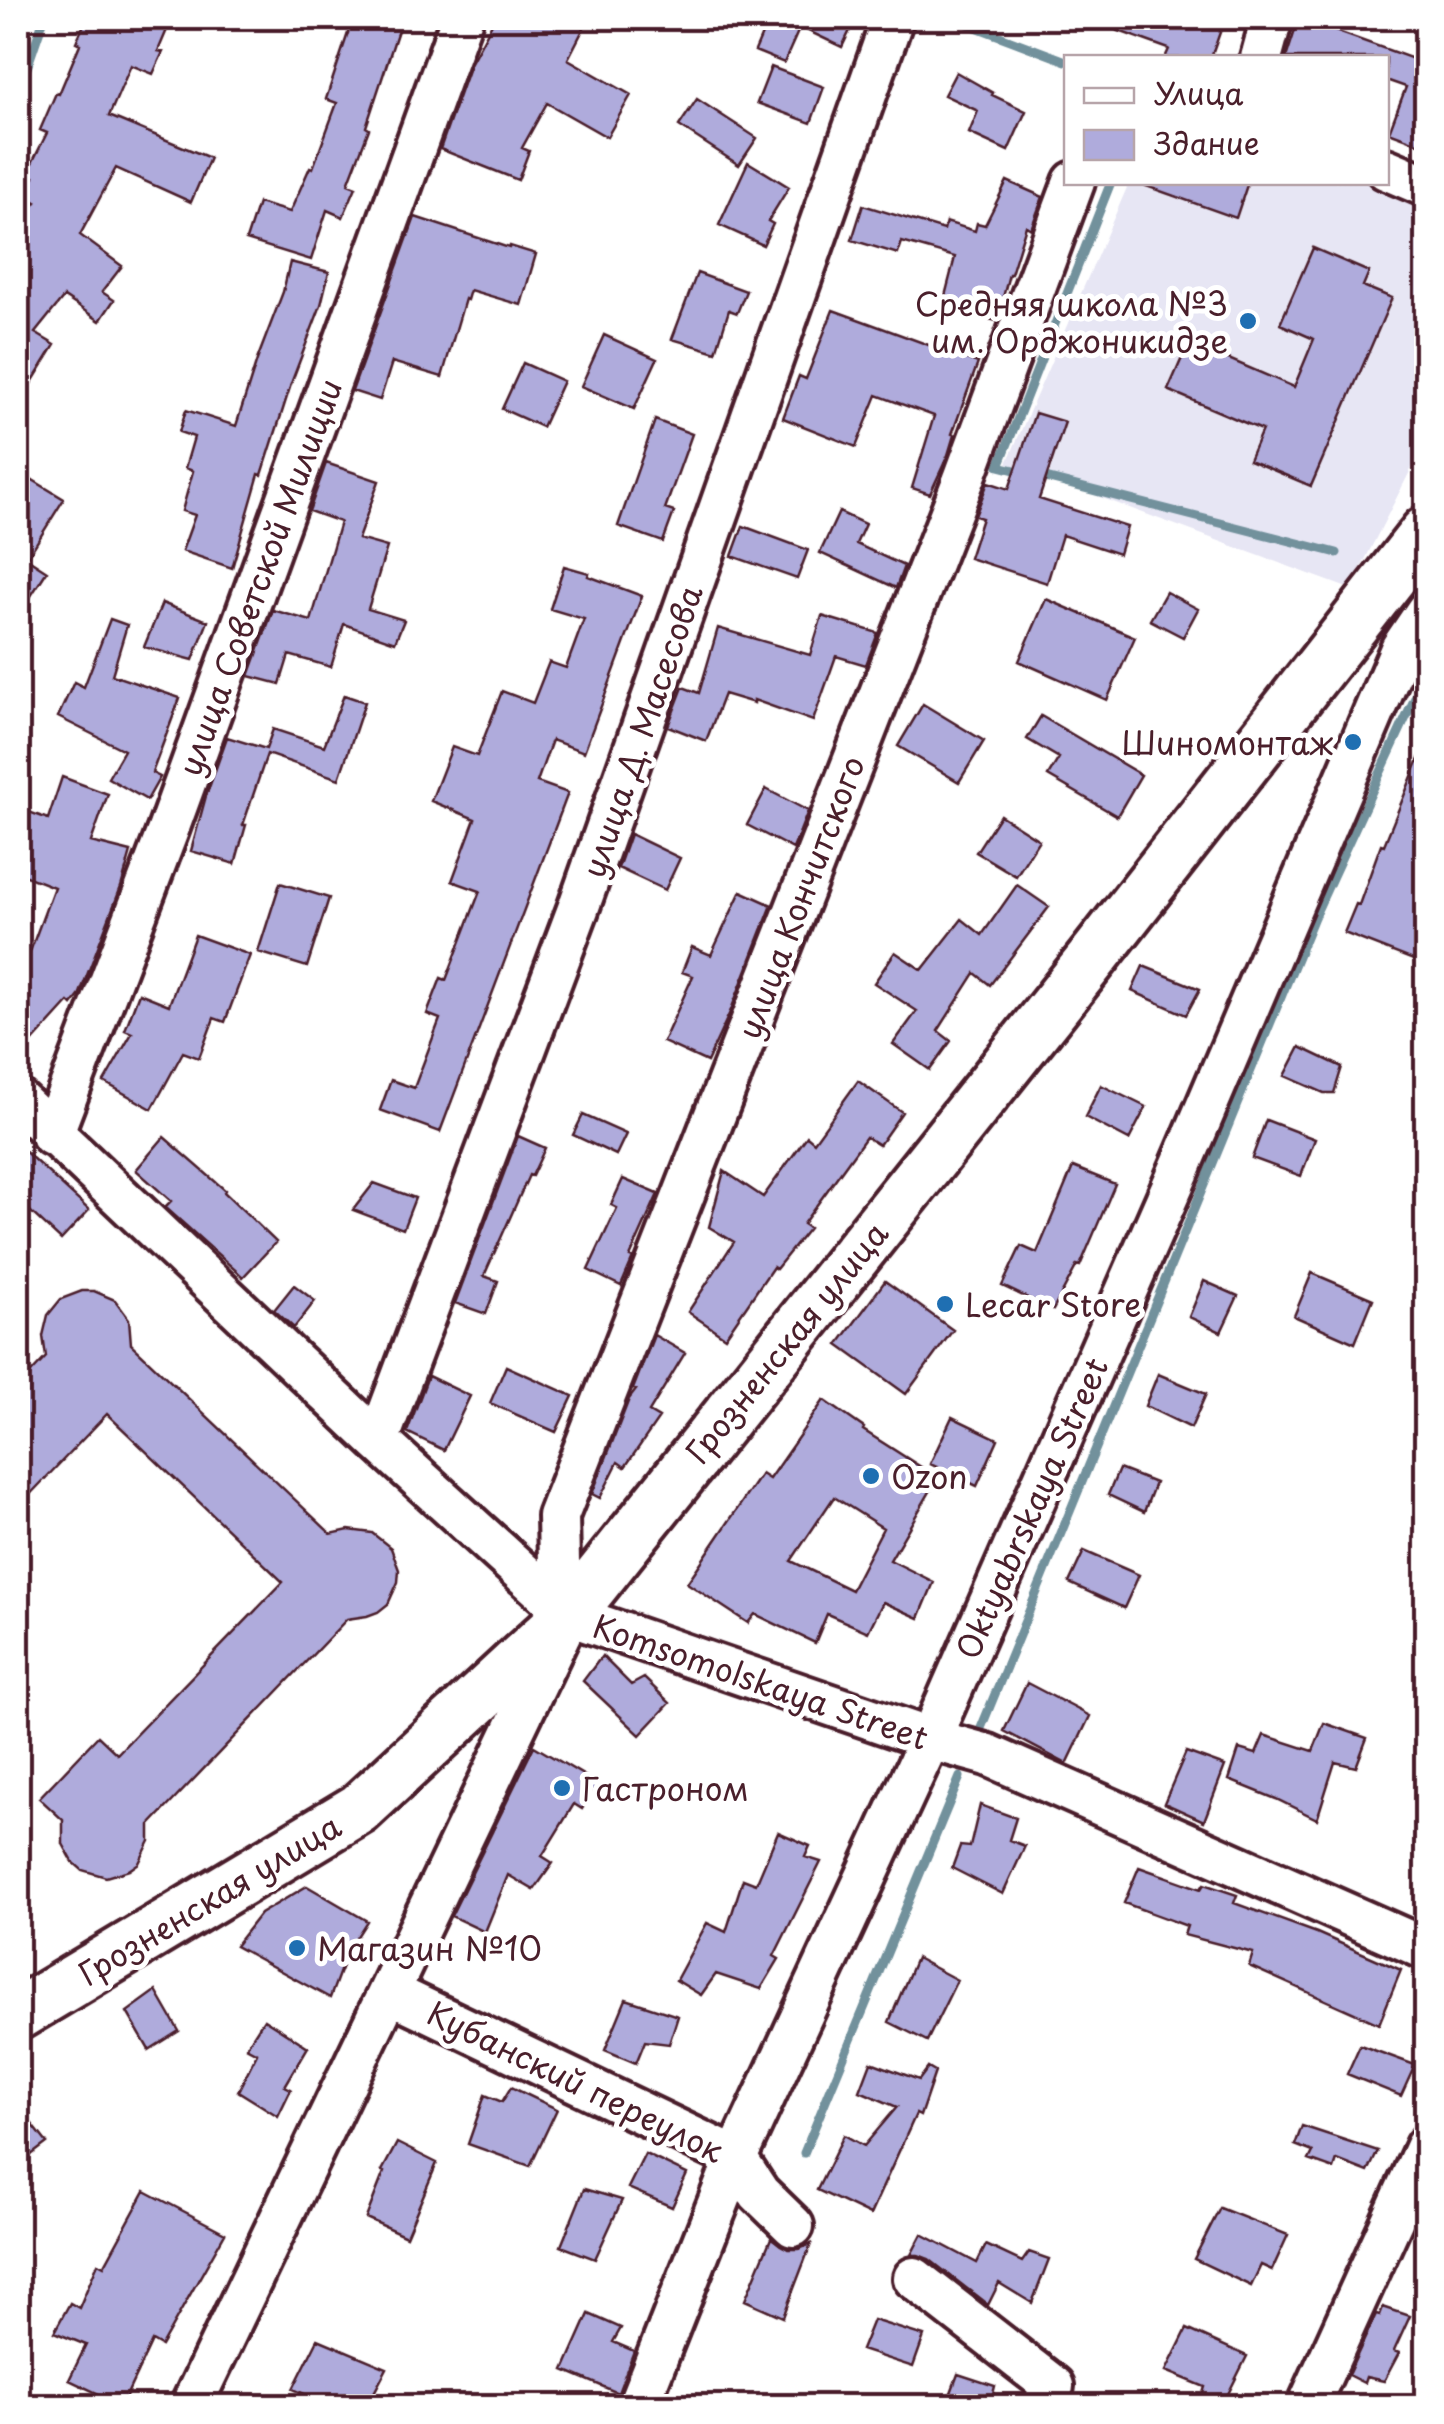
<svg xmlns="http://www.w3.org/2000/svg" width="1444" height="2424" font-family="'Playpen Sans',sans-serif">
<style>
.built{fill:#e7e6f4}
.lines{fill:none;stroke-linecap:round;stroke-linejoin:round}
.stream{stroke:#72919c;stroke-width:9}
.building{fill:#afabdc;stroke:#4a1f2b;stroke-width:2.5;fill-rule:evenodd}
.minor-casing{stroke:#4a1f2b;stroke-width:48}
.major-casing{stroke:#4a1f2b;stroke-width:58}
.minor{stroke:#fff;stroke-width:40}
.major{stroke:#fff;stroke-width:50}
.poi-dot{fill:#1f6fb2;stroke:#fff;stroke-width:4}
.labels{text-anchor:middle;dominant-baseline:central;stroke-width:10;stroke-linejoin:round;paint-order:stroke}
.poi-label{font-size:32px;fill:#4a1f2b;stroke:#fff;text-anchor:start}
.street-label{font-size:32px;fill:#4a1f2b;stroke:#fff}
</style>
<rect width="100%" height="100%" fill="#fff"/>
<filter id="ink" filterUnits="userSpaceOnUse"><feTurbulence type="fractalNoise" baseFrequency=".01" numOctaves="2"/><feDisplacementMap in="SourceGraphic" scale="20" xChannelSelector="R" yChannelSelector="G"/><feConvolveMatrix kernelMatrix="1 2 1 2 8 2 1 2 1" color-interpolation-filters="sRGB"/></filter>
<g filter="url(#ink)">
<path class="built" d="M1387,182l39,19v239l-76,149 -343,-126 122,-280z"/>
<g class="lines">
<path class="stream" d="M952,18l114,43
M18,94l26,-76
M1111,182l-112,284 338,87
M979,1733l335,-816 112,-243
M804,2153l156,-376"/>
</g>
<path class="building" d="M87,18h85l-14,33 5,1 -10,22 -22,-9 -22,51 101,42 -19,44 -75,-34 -36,67 42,31 -20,26 12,8 -14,21 -36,-24 -29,36 20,12 -37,60v-180l18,-23 -12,-7 10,-18 -7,-4 20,-40 -7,-3 16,-37 3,1 21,-50 -4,-2z
M353,18h49l-36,109 3,2 -21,55 8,3 -13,30 -16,-7 -16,50 -65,-20 12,-37 32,9 20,-45 3,1 24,-65 -11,-4z
M495,18h94l-21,41 63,36 -24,42 -60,-34 -25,45 7,3 -11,29 -78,-31 30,-85z
M769,18h87l-14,29 -42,-20 -16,36 -29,-12z
M1091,18h134l-14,40h-46l4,-9 -78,-28z
M1299,18l117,42 8,-21 2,1v106l-37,-14 17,-45 -20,-7v-22h-100z
M771,67l53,20 -13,36 -54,-20z
M956,72l37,21 -1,2 34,16 -18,40 -39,-18 9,-22 -34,-16z
M697,99l60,39 -18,27 -60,-39z
M748,162l41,25 -21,34 5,3 -10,21 -44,-20z
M1007,181l36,16 -12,32 -5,-3 -15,48h-2l-12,47 -55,-13 13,-51 -53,-15 -4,12 -46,-14 11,-35 81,25 2,-8 29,9 2,-8 8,2z
M1147,182h101l-12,36 -90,-32z
M415,217l94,31 1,-2 26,8 -15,51 -51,-15 -3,10 -2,-1 -23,78 -50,-15 -12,38 -28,-9z
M1313,248l56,24 -6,14 29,12 -81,188 -62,-26 13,-30 -94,-40 21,-48 105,45 20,-48 -34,-15z
M290,262l39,10 -8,33 -29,76 -30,94 -3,-1 -27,94 -50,-17 13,-36 -13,-4 11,-40 -8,-3 9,-31 -15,-5 7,-22 50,16 21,-66 26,-68z
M697,273l49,18 -9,22 -8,-3 -13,42 -44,-13z
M833,310l145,53 -26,71 2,1 -6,20 -18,39 -18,-6 22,-72 -57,-21 -21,52 -73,-29 16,-42 7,3z
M604,335l53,24 -23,50 -53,-23z
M523,363l40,18 -21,46 -40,-18z
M1035,413l30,9 -26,77 88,28 -8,27 -57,-19 -15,48 -78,-25 13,-40 -7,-2 13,-34 21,7z
M655,420l37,14 -27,75 9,3 -11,30 -45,-16z
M326,463l53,18 -21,58 29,8 -19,62 36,11 -9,22 -51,-18 -13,43 -42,-12 -9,29 -31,-8 24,-66 38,11 29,-99 -31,-11z
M18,471l46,28 -37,59 20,13 -29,45z
M839,512l26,12 -9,20 48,22 -8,22 -76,-35z
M743,526l65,24 -11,29 -65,-23z
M564,566l25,7 -1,3 54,20 -58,156 -32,-12 -15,42 31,11 -128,339 -60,-22 11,-30 23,8 26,-69 -13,-5 14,-36 5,2 34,-89 -28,-10 23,-62 -44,-18 21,-54 25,9 25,-65 31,12 16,-41 17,6 18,-49 -34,-10z
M1166,592l32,17 -15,28 -33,-17z
M1046,599l89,38 -28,63 -88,-39z
M162,603l46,18 -15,39 -49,-13z
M822,616l56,17 -12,32 -30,-9 -23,65 -59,-21v3l-30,-9 -18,47 -38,-15 15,-39 16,6 19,-65 92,27z
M110,619l17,6 -15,50 68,23 -28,75 8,4 -13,23 -39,-22 16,-28 -66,-33 16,-35 10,5z
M344,695l21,7 -26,77 -72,-25 -24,71h3l-11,39 -44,-13 15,-55 21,-59 39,12 7,-20 51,17z
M923,704l61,37 -25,41 -61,-36z
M1041,716l100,59 -24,41 -69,-40 11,-18 -32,-19z
M1426,742v223l-82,-32 12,-29 3,1 22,-61 3,1z
M62,777l46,17 -17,48 40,10 -10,35 -42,109 -7,9 -3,-3 -51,56v-96l6,6 30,-81 -36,-14v-65l30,11z
M766,789l42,22 -15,38 -46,-24z
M1000,815l39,25 -23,36 -40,-24z
M630,834l50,24 -15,32 -47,-22z
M280,883l49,15 -22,69 -49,-15z
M1017,885l32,22 -59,78 -15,-12 -37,58 13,10 -21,29 -37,-26 24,-33 -43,-28 21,-31 27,18 40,-51 20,16z
M741,891l31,14 -41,105 -24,52 -44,-20 30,-66 -11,-4 10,-25 19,8z
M195,935l55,20 -25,67 -11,-4 -15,40 -16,-6 -31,57 -48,-27 28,-49 -7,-3 14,-37 30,12z
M1143,966l57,23 -14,26 -54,-24z
M1300,1047l42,20 -8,26h-10l-39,-17z
M858,1081l44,31 -23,33 -13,-8 -63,87 6,4 -33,41 -3,-2 -48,70 -37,-25 46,-70 -25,-15 15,-56 39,26 44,-61 7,6z
M1101,1085l45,22 -17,33 -44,-23z
M583,1115l43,19 -10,21 -43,-20z
M1266,1120l49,19 -14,37 -49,-18z
M518,1136l27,12 -13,28 -3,-1 -45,101 14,5 -12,33 -31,-11z
M164,1137l61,53 -1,2 52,50 -33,35 -78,-70 6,-6 -35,-31z
M18,1145l71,65 -28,30 -43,-40z
M1073,1167l42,17 -35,82 -3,-1 -24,45 -51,-24 19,-40 16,7z
M623,1179l35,15 -28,63 3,1 -12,28 -33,-16 29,-62 -6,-3z
M374,1183l41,15 -12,31 -50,-19z
M1312,1273l61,26 -18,44 -61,-27z
M885,1281l68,49 -47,64 -68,-49z
M1204,1281l34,15 -17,36 -32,-15z
M294,1285l21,16 -21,27 -20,-18z
M82,1291h12l21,9 14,19 2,25 200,190 18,-4 23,3 19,15 8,22 -1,12 -10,22 -10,8 -11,4 -20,3 -197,206v16l-11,22 -10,7 -23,7 -24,-7 -9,-8 -10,-18v-24l-24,-22 59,-62 19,18 166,-172 -176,-168 -89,93v-120l28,-30 -3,-21 5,-21 13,-16z
M654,1335l31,18 -36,59 10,6 -34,49 -7,-5 -18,36 -8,-4 37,-95 7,-9 -3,-1z
M506,1366l67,30 -17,36 -66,-29z
M1158,1374l48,20 -15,34 -46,-22z
M428,1376l42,20 -26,54 -37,-18z
M824,1400l40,28 -1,2 75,48 -48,82 44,22 -15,36 -36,-16 -15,30 -41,-18 -12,29 -60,-29 -7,9 -61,-40 74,-109 8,5zM834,1497l49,31 -32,62 -60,-29z
M952,1417l46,22 -21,47 -47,-22z
M1119,1469l36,14 -11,29 -36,-17z
M1084,1551l55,24 -15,33 -55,-25z
M602,1656l29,29 13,-7 26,25 -30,32 -57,-54z
M1027,1683l63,33 -23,48 -63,-33z
M1324,1723l43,15 -11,29 -21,-5 -18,57 -41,-20 -47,-19 10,-31 17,5 8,-19 49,16z
M534,1746l64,38 -16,25 -8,-5 -32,52 11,7 -19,27 -26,-15 -23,57 -34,-16z
M1186,1752l39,14 -21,55 -40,-18z
M980,1805l36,13 -7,22 16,6 -22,48 -51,-26 8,-22 10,1z
M778,1832l32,14 -5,11 16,5 -47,94 5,3 -18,30 -45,-15 -15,21 -25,-15 31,-57 19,9 17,-53 13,5z
M1139,1867l62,22 3,-5 33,11 -3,8 83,30 84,37 -22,54 -130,-58 4,-13 -69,-18 3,-9 -63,-23z
M307,1886l60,35 -20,31 -17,46 -95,-52 25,-32z
M916,1958l41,22 -30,61 -38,-19z
M156,1991l23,40 -30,19 -22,-38z
M626,1999l52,17 -9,28 -24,-3 -9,22 -31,-13z
M264,2019l44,28 -23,39 6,3 -13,27 -40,-25 19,-38 -11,-6z
M1360,2045l55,20 -14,31 -54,-22z
M871,2062l48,18 9,-12 7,4 -15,44 -4,-2 -46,101 -53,-25 27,-55 20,11 33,-39 -37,-16z
M511,2087l46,22 -27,57 -62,-22 17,-49 17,7z
M18,2106l29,37 -29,22z
M1302,2126l76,25 -10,21 -31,-12 -3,9 -25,-9 4,-8 -18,-7z
M397,2143l40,20 -31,73 -40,-18 18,-46 -2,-1z
M645,2154l42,20 -15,33 -44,-19z
M584,2189l38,11 -27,59 -34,-13z
M145,2191l80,42 -64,113 -9,-5 -30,64 -53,-25 17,-35 -32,-13 16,-29 9,5 19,-45 6,3z
M1220,2208l68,27 -16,35 -11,-5 -10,21 -57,-27z
M922,2234l55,29 9,-18 36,17 7,-10 20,7 -17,44 -33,-20 -11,22 -59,-46 -11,-4h-7z
M771,2238l17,11h11l12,-5 -28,73 -38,-17z
M1383,2307l27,9 -16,35 5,2 -15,28 -18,-4 -2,6 -16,-8 28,-61 4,1z
M589,2314l32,14 -8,14 21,9 -16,42 -54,-23z
M873,2320l51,16 -11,31 -52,-17z
M1187,2329l60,27 -25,50h-23l6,-19 -39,-16z
M318,2339l69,29 -20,38h-36l-38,-17z
M958,2374l37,12 -5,20h-44z"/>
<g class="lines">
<g class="minor-casing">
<path id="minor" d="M1261,58l11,-40
M1386,169l40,17
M18,1100l360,341 191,174 361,124 58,16 438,194
M52,1135l116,-305 294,-812
M378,1441l200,-532 315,-891
M389,1992l347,166 23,35 34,33
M914,2278l139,108 -10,20
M191,2406l378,-791 -10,-52 -1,-47 406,-1037 110,-297
M638,2406l98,-248 194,-419 252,-575 219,-515 25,-37
M1308,2406l118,-260"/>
</g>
<g class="major-casing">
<path id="major" d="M18,2014l341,-205 210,-194 522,-655 335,-428"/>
</g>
<use href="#minor" class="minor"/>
<use href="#major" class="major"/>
</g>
</g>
<g class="poi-dot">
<circle cx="1248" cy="321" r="10"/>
<circle cx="1353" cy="742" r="10"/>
<circle cx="945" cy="1304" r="10"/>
<circle cx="871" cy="1476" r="10"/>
<circle cx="562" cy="1788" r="10"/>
<circle cx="297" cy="1948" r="10"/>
</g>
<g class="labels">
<g class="poi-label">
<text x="1228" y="303" text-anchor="end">Средняя школа №3<tspan x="1228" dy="37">им. Орджоникидзе</tspan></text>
<text x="1333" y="742" text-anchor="end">Шиномонтаж</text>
<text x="965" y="1304">Lecar Store</text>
<text x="891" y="1476">Ozon</text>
<text x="582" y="1788">Гастроном</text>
<text x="317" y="1948">Магазин №10</text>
</g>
<g class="street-label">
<text transform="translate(259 577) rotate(-70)">улица Советской Милиции</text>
<text transform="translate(641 731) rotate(-71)">улица Д. Масесова</text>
<text transform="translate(800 897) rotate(-69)">улица Кончитского</text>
<text transform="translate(786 1342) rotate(-51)">Грозненская улица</text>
<text transform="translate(1031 1508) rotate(-66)">Oktyabrskaya Street</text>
<text transform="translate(761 1681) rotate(19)">Komsomolskaya Street</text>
<text transform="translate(209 1899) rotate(-31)">Грозненская улица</text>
<text transform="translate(576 2081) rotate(26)">Кубанский переулок</text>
</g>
</g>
<rect width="1444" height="2424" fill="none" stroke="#fff" stroke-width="60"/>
<rect x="30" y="30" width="1384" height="2364" fill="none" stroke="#4a1f2b" stroke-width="4" filter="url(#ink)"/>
<rect x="1064" y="55" width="325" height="130" fill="#ffffff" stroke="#b7a5aa" stroke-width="2.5"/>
<rect x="1084" y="88" width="50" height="15" fill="#ffffff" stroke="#b7a5aa" stroke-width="2.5"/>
<text x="1154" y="105" font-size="30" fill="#4a1f2b">Улица</text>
<rect x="1084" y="130" width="50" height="30" fill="#afabdc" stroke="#b7a5aa" stroke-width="2.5"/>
<text x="1154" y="155" font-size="30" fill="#4a1f2b">Здание</text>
</svg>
